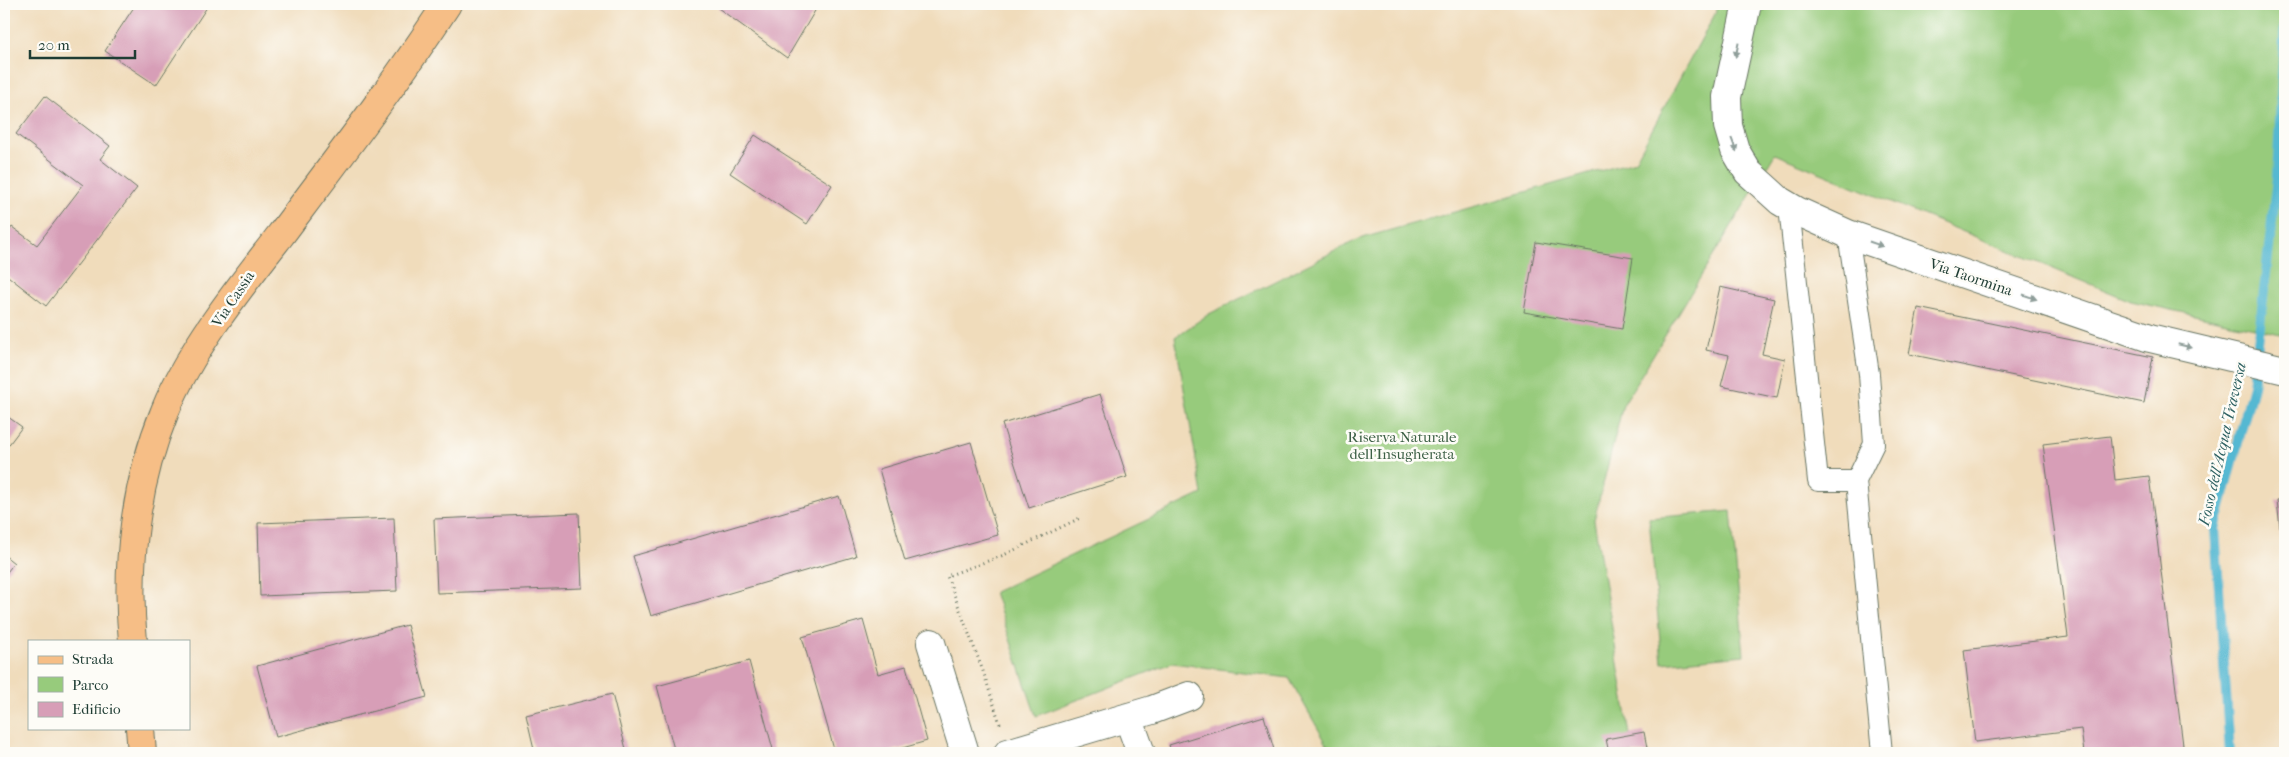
<svg xmlns="http://www.w3.org/2000/svg" width="2289" height="757" font-family="'IM FELL French Canon',serif">
<style>
.green{fill:#97cb7c;stroke:#5b8458}
.lines{fill:none;stroke-linecap:round;stroke-linejoin:round}
.stream{stroke:#54b8d2;stroke-width:10}
.building{fill:#d79eb7}
.lane-casing{stroke:#687563;stroke-width:22}
.street-casing{stroke:#687563;stroke-width:30}
.primary-casing{stroke:#687563;stroke-width:30}
.path{stroke:#687563;stroke-width:3;stroke-dasharray:1 4;stroke-linecap:butt}
.lane{stroke:#fff;stroke-width:20}
.street{stroke:#fff;stroke-width:28}
.primary{stroke:#f6be86;stroke-width:28}
.oneway{fill:#8f9e9a}
.labels{text-anchor:middle;dominant-baseline:central;stroke-width:5;stroke-linejoin:round;paint-order:stroke}
.street-label{font-size:15px;fill:#1f3d34;stroke:#fdfcf7}
.park-label{font-size:15px;fill:#3d6046;stroke:#fdfcf7}
.water-label{font-size:16px;font-style:italic;fill:#2f6263;stroke:#fdfcf7}
</style>
<rect width="100%" height="100%" fill="#fdfcf7"/>
<filter id="ink" filterUnits="userSpaceOnUse"><feTurbulence type="fractalNoise" baseFrequency=".02" numOctaves="2"/><feDisplacementMap in="SourceGraphic" scale="10" xChannelSelector="R" yChannelSelector="G"/><feConvolveMatrix kernelMatrix="1 2 1 2 8 2 1 2 1" color-interpolation-filters="sRGB"/></filter>
<filter id="wash" filterUnits="userSpaceOnUse"><feTurbulence type="fractalNoise" baseFrequency=".0096" numOctaves="4" result="noise"/><feDisplacementMap in="SourceGraphic" scale="20" xChannelSelector="R" yChannelSelector="G"/><feGaussianBlur stdDeviation="1.12" result="paint"/><feColorMatrix in="noise" values="0 0 0 0 0 0 0 0 0 0 0 0 0 0 0 0 0 1.4 0 .05"/><feComposite in="paint" operator="in"/></filter>
<g filter="url(#wash)">
<rect width="100%" height="100%" fill="#f0dcbb"/>
<path class="green" d="M1717,4h568v331l-154,-34 -356,-147 -152,251 -29,115 39,233h-301l-43,-75 -117,-15 -136,53 -42,-124 208,-98 -27,-157 34,-23 150,-75 276,-78 80,-147z
M1731,511l13,144 -82,8 -13,-145z"/>
<g class="lines">
<path class="stream" d="M2230,753l-15,-224 38,-143 24,-208 8,-156"/>
</g>
<g id="blocks">
<path class="building" d="M136,4h73l-53,81 -51,-34z
M719,4h100l-32,54 -69,-50z
M45,96l65,50 -10,13 37,29 -91,118 -42,-33v-35l8,-11 25,18 46,-60 -67,-51z
M755,135l77,50 -25,39 -77,-51z
M1536,242l97,16 -11,71 -98,-17z
M1720,287l54,12 -12,55 23,5 -8,39 -56,-12 8,-31 -23,-5z
M1918,308l235,49 -9,46 -235,-49z
M1100,394l27,83 -98,31 -27,-84z
M4,414l18,13 -18,24z
M2110,436l5,44 34,-4 35,277h-100l-3,-24 -106,13 -11,-92 104,-13 -25,-193z
M971,442l27,93 -93,26 -26,-92z
M839,496l17,60 -205,60 -18,-60z
M2285,499v68h-1l-7,-67z
M579,513l3,75 -145,5 -3,-74z
M394,518l3,73 -137,5 -2,-73z
M4,555l10,8 -10,13z
M863,620l15,54 28,-8 21,75 -42,12h-50l-33,-116z
M407,625l20,72 -151,40 -19,-71z
M749,661l25,92h-99l-18,-67z
M612,694l15,59h-92l-9,-38z
M1264,716l11,37h-103l-3,-8z
M1644,732l4,21h-39l-3,-14z"/>
</g>
</g>
<g filter="url(#ink)">
<use href="#blocks" fill-opacity="0" stroke="#687563" stroke-width="1"/>
<g class="lines">
<g class="lane-casing">
<path id="lane" d="M1789,207l29,274h38l26,272
M1848,234l21,140 5,70 -18,37"/>
</g>
<g class="street-casing">
<path id="street" d="M1747,4l-20,93 1,29 7,24 13,22 32,29 17,10 51,23 302,104 135,32
M931,643l34,110
M1128,717l13,36
M1008,753l144,-43 37,-14"/>
</g>
<g class="primary-casing">
<path id="primary" d="M133,641c-8,-77 3,-159 32,-230 24,-60 74,-123 114,-174 57,-76 116,-153 168,-233
M140,728l2,25"/>
</g>
<path class="path" d="M1000,724l-17,-53 -36,-95 57,-21 76,-37"/>
<use href="#lane" class="lane"/>
<use href="#street" class="street"/>
<use href="#primary" class="primary"/>
</g>
<defs><path id="oneway-solid" d="M-6-.8H1V-3.2L6.5 0L1 3.2V.8H-6Z" transform="scale(1.25)"/></defs>
<g class="oneway">
<use href="#oneway-solid" transform="translate(1737 50) rotate(102)"/>
<use href="#oneway-solid" transform="translate(1734 145) rotate(69)"/>
<use href="#oneway-solid" transform="translate(1876 244) rotate(19)"/>
<use href="#oneway-solid" transform="translate(2030 297) rotate(19)"/>
<use href="#oneway-solid" transform="translate(2185 346) rotate(13)"/>
</g>
</g>
<g class="labels">
<g class="street-label">
<text transform="translate(1971 277) rotate(19)">Via Taormina</text>
<text transform="translate(233 299) rotate(-56)">Via Cassia</text>
</g>
<g class="park-label">
<text x="1402" y="437">Riserva Naturale<tspan x="1402" dy="17">dell'Insugherata</tspan></text>
</g>
<g class="water-label">
<text transform="translate(2222 444) rotate(-77)">Fosso dell'Acqua Traversa</text>
</g>
</g>
<rect width="2289" height="757" fill="none" stroke="#fdfcf7" stroke-width="20"/>
<rect x="28" y="640" width="162" height="90" fill="#fdfcf7" stroke="#a4b0a9"/>
<rect x="38" y="656" width="25" height="8" fill="#f6be86" stroke="#a4b0a9"/>
<text x="72" y="664" font-size="15" fill="#1f3d34">Strada</text>
<rect x="38" y="677" width="25" height="15" fill="#97cb7c" stroke="#a4b0a9"/>
<text x="72" y="690" font-size="15" fill="#1f3d34">Parco</text>
<rect x="38" y="702" width="25" height="15" fill="#d79eb7" stroke="#a4b0a9"/>
<text x="72" y="714" font-size="15" fill="#1f3d34">Edificio</text>
<path d="M30 50v8h105v-8" fill="none" stroke="#1f3d34" stroke-width="2.5"/>
<text x="38" y="50" font-size="15" fill="#1f3d34" stroke="#fdfcf7" stroke-width="4" paint-order="stroke">20 m</text>
</svg>
